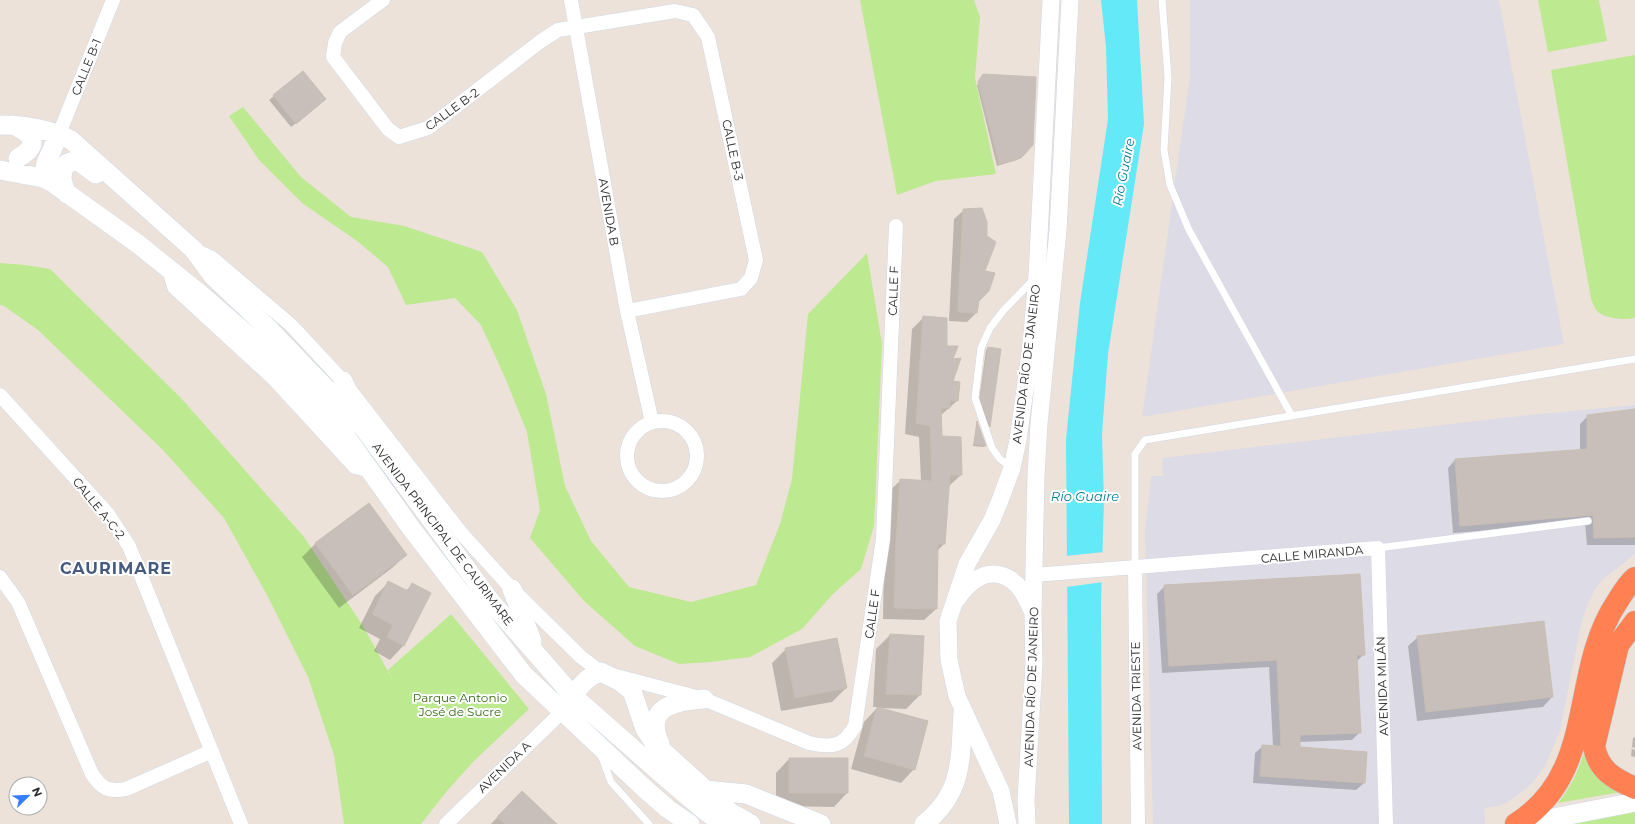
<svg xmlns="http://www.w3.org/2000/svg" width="1635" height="824" font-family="Montserrat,sans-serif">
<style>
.industrial{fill:#dddbe5}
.green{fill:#bde991}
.water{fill:#64e9f9}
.pier{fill:#ede2da}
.shadow{fill:#0003}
.building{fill:#c8bfba;stroke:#c9beb4}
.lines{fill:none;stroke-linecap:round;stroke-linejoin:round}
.service-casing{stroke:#cfd7e4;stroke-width:8}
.minor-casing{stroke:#cfd7e4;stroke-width:15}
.tertiary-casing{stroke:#cfd7e4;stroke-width:18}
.secondary-casing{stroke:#cfd7e4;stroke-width:20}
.motorway-casing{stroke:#c3c3c3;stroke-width:23}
.service{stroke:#fff;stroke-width:7}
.minor{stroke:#fff;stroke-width:14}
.tertiary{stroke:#fff;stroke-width:17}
.secondary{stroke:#fff;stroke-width:19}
.motorway{stroke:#ff8153;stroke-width:22}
.labels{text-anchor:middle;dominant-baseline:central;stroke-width:4;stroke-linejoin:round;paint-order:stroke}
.street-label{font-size:12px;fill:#2a2a2a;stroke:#fff}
.park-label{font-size:12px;fill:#356d14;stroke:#fff}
.water-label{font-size:13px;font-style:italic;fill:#047c96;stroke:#fff}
.district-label{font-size:16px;font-weight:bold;letter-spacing:1px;fill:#46597e;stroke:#fff}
</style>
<rect width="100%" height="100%" fill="#ede2da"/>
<path class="industrial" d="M1190,0h309l65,344 -422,73 48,-342z
M1635,405v149l-34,27 -7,10 -7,15 -6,19 -21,106 -15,35 -11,15 -12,11 -14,10 -11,4 -13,2 1,16h-332l-8,-291 6,-57h12l-1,-18 357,-42z"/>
<path class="green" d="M860,0h114l6,17 -5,61 21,96 -60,7 -39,14z
M1538,0h61l8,41 -59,11z
M1635,55v263c-10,2 -30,1 -38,-7 -3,-3 -4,-8 -6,-12l-40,-229z
M243,107l58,70 50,40 53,9 78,26 35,58 29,84 19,92 26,55 38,46 62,15 65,-17 24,-61 12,-45 16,-165 59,-61 15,91 -8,182 -13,43 -28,25 -31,35 -52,28 -39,5 -32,2 -44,-18 -51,-45 -54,-63 10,-28 -13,-78 -21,-52 -25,-55 -26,-27 -49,7 -18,-38 -31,-26 -55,-38 -43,-43 -30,-44z
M0,263l25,2 25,4 131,129 123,139 59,89 32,58 -7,-14 63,-56 78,95 -55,52 -27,30 -26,33h-77l-10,-69 -26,-78 -40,-80 -44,-79 -62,-69 -124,-119 -34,-24 -4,-1z
M1589,735l32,57 -63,11c19,-24 23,-40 31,-68z
M1635,811v13h-91z"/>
<path class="water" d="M1101,0h36l7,124 -36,230 -6,80 2,66 -3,103 1,221h-33l-3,-385 14,-136 28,-184 -2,-72z"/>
<path class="pier" d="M1104,552v30l-38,5 -1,-31z"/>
<path class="shadow" d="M303,72l17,31 -29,24 -22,-27z
M984,76l48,69 -15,15 -20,6 -20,-81z
M964,210l20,62 -8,41 -9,9 -18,-1 5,-102z
M924,317l22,30 6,13v21l5,20 -17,15 1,20 20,39 -12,11 -5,58 -7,7 -1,58 -12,11 -41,-1 1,-64 5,-64 12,-11 20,1 -2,-44 -14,-3 7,-105z
M988,348l12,2 -12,78 -9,-27 7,-51z
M1635,409v136h-48l-2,-22 -132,10 -5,-65 7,-8 125,-9v-27l8,-8z
M977,423l8,23 -2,1 -10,-1z
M316,543l90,12 -14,13 -53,40 -37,-51z
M389,582l17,9 6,-7 18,9 -27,53 -13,14 -16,-9 6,-12 -21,-11 16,-32z
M1165,586l199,68 -8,8 4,70 -8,8 -53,2v6l65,35 -8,7 -103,-7 2,-30 8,-7h10l-4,-79 -107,6 -5,-79z
M1543,623l9,74 -9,10 -126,14 -9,-75 10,-9z
M890,635l33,2 -3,58 -14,14 -26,-1 34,61 -13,14 -50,-14 13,-47 14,-15h-5l3,-58z
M786,649l60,39 -14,14 -51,9 -9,-48z
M1635,737v11l-3,-1v2l3,1v7l-4,-1 2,-18z
M789,759l58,34 -13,14 -58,-1v-33z
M508,806l47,18h-64z"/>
<path class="building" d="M303,71l23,28 -30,25 -23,-29z
M983,74l53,3 -3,68 -12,13 -22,6 -21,-82z
M982,208l5,14v14l9,6 -11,29 10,2 -6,18 -10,10 -2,12 -19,-1 5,-103z
M923,316l24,2v28h11l-5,13 8,-1 -8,23 7,1 -2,19 -8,-1v8h-9l1,28 19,1 1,38h-12l-5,69h-7l-1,65 -43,-1 2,-65 4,-64 32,2 -2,-55 -14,-3z
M988,347l13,2 -11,78 -10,-28z
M1635,409v128l-41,1 -1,-23 -133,11 -5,-67 132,-10v-34z
M977,421l9,25 -12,-2z
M369,503l38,52 -54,40 -38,-52z
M1360,574l5,81h-8l4,78 -61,2v12l67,5 -2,31 -105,-7 2,-31 19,1 -4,-86 -108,6 -5,-81z
M388,581l20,10 4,-8 19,10 -27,53 -17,-9 6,-12 -21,-11z
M1544,621l9,76 -127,15 -9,-76z
M890,634l34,2 -3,59 -35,-1z
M837,638l10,50 -52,10 -10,-50z
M877,707l51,14 -13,49 -51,-14z
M789,758h59v35h-59z
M522,791l35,33h-52l-8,-7z"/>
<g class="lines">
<g class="service-casing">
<path id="service" d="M1162,0l6,77 -4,73 6,35 19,45 103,186
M1012,468l-12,-9 -8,-11 -17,-50 6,-50 9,-20 13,-17 31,-32
M1378,548l210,-27
M1135,568v-114l10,-14 490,-81
M601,755l10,27 38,42"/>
</g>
<g class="minor-casing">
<path id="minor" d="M383,0l-43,32 -5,11 -2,14 55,72 11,8 29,-9 113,-87 17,-11 117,-19 18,4 15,22 48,223 -5,18 -10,11 -114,22
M571,0l56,311 25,111
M59,134l54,-134
M194,250l18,8 79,67 52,56 119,153 50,55 69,68 20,15 103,27 105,44c23,5 34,4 46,-17l28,-187 13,-313
M169,269l5,18 99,91 82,89 17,4
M0,395l108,119 21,32 112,278
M627 456a35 35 0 1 1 70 0a35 35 0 1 1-70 0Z
M1135,568l3,256
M1034,575l344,-27 8,276
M0,577l18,25 74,172c10,15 16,18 34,15l86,-38
M446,824l117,-113"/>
</g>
<g class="tertiary-casing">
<path id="tertiary" d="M957,599c27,-38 58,-31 74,10
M1008,824l-7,-33 -44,-95 -8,-36 -1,-39 19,-57 25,-44 9,-22 11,-30 6,-28 13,-94 6,-70 14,-276
M1027,824l-1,-23 8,-138 -1,-50 3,-138 3,-51 19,-194 12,-230"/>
</g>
<g class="secondary-casing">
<path id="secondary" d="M0,125c25,0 49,4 71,15l122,109 20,27 57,54 93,97 129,176 81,93 91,80 40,34 19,14
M13,125c20,9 28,20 5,33
M0,170l43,8 10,5 85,61 61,49 59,51 52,51 37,43 64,90 113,147 120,113 24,21 22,15
M43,178l3,-15 13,-29
M67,194c-5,-12 -8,-19 0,-31l10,-3 19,14
M343,381l15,33
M512,589l20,52
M566,706c9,-13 19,-30 35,-34l18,9 13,10 13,38 10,15 75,68 21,12
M660,744c-17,-38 16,-43 44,-45
M705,790l41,4 75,30
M924,824c40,-32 36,-65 39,-112
M1523,824l112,-22"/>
</g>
<g class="motorway-casing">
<path id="motorway" d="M1635,622l-17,23 -24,101c4,24 20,33 41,42
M1516,824c83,-52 53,-150 101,-222 5,-8 10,-17 18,-24"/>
</g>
<use href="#service" class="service"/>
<use href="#minor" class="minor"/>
<use href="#tertiary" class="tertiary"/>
<use href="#secondary" class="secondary"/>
<use href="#motorway" class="motorway"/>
</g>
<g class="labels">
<g class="street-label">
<text transform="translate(86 67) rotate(-68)">CALLE B-1</text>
<text transform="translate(452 109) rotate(-36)">CALLE B-2</text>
<text transform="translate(733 150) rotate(78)">CALLE B-3</text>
<text transform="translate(609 212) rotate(80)">AVENIDA B</text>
<text transform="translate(893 291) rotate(-88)">CALLE F</text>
<text transform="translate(1026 364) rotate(-83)">AVENIDA RÍO DE JANEIRO</text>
<text transform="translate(99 508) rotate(51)">CALLE A-C-2</text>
<text transform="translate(443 534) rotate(53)">AVENIDA PRINCIPAL DE CAURIMARE</text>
<text transform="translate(1312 554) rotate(-5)">CALLE MIRANDA</text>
<text transform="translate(872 614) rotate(-82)">CALLE F</text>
<text transform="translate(1382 686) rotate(-92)">AVENIDA MILÁN</text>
<text transform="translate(1031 687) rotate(-88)">AVENIDA RÍO DE JANEIRO</text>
<text transform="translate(1136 696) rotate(-91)">AVENIDA TRIESTE</text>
<text transform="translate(504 767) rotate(-44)">AVENIDA A</text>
</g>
<g class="park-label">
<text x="460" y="697">Parque Antonio<tspan x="460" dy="14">José de Sucre</tspan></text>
</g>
<g class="water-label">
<text transform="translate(1123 172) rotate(-79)">Río Guaire</text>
<text x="1085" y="496">Río Guaire</text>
</g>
<g class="district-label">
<text x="116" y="568">CAURIMARE</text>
</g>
</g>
<g transform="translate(28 796) rotate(67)"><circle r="19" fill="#ffffff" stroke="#aaaaaa"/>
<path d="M0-3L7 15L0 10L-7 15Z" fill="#357cff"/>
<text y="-6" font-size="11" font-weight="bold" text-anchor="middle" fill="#2a2a2a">N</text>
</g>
</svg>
